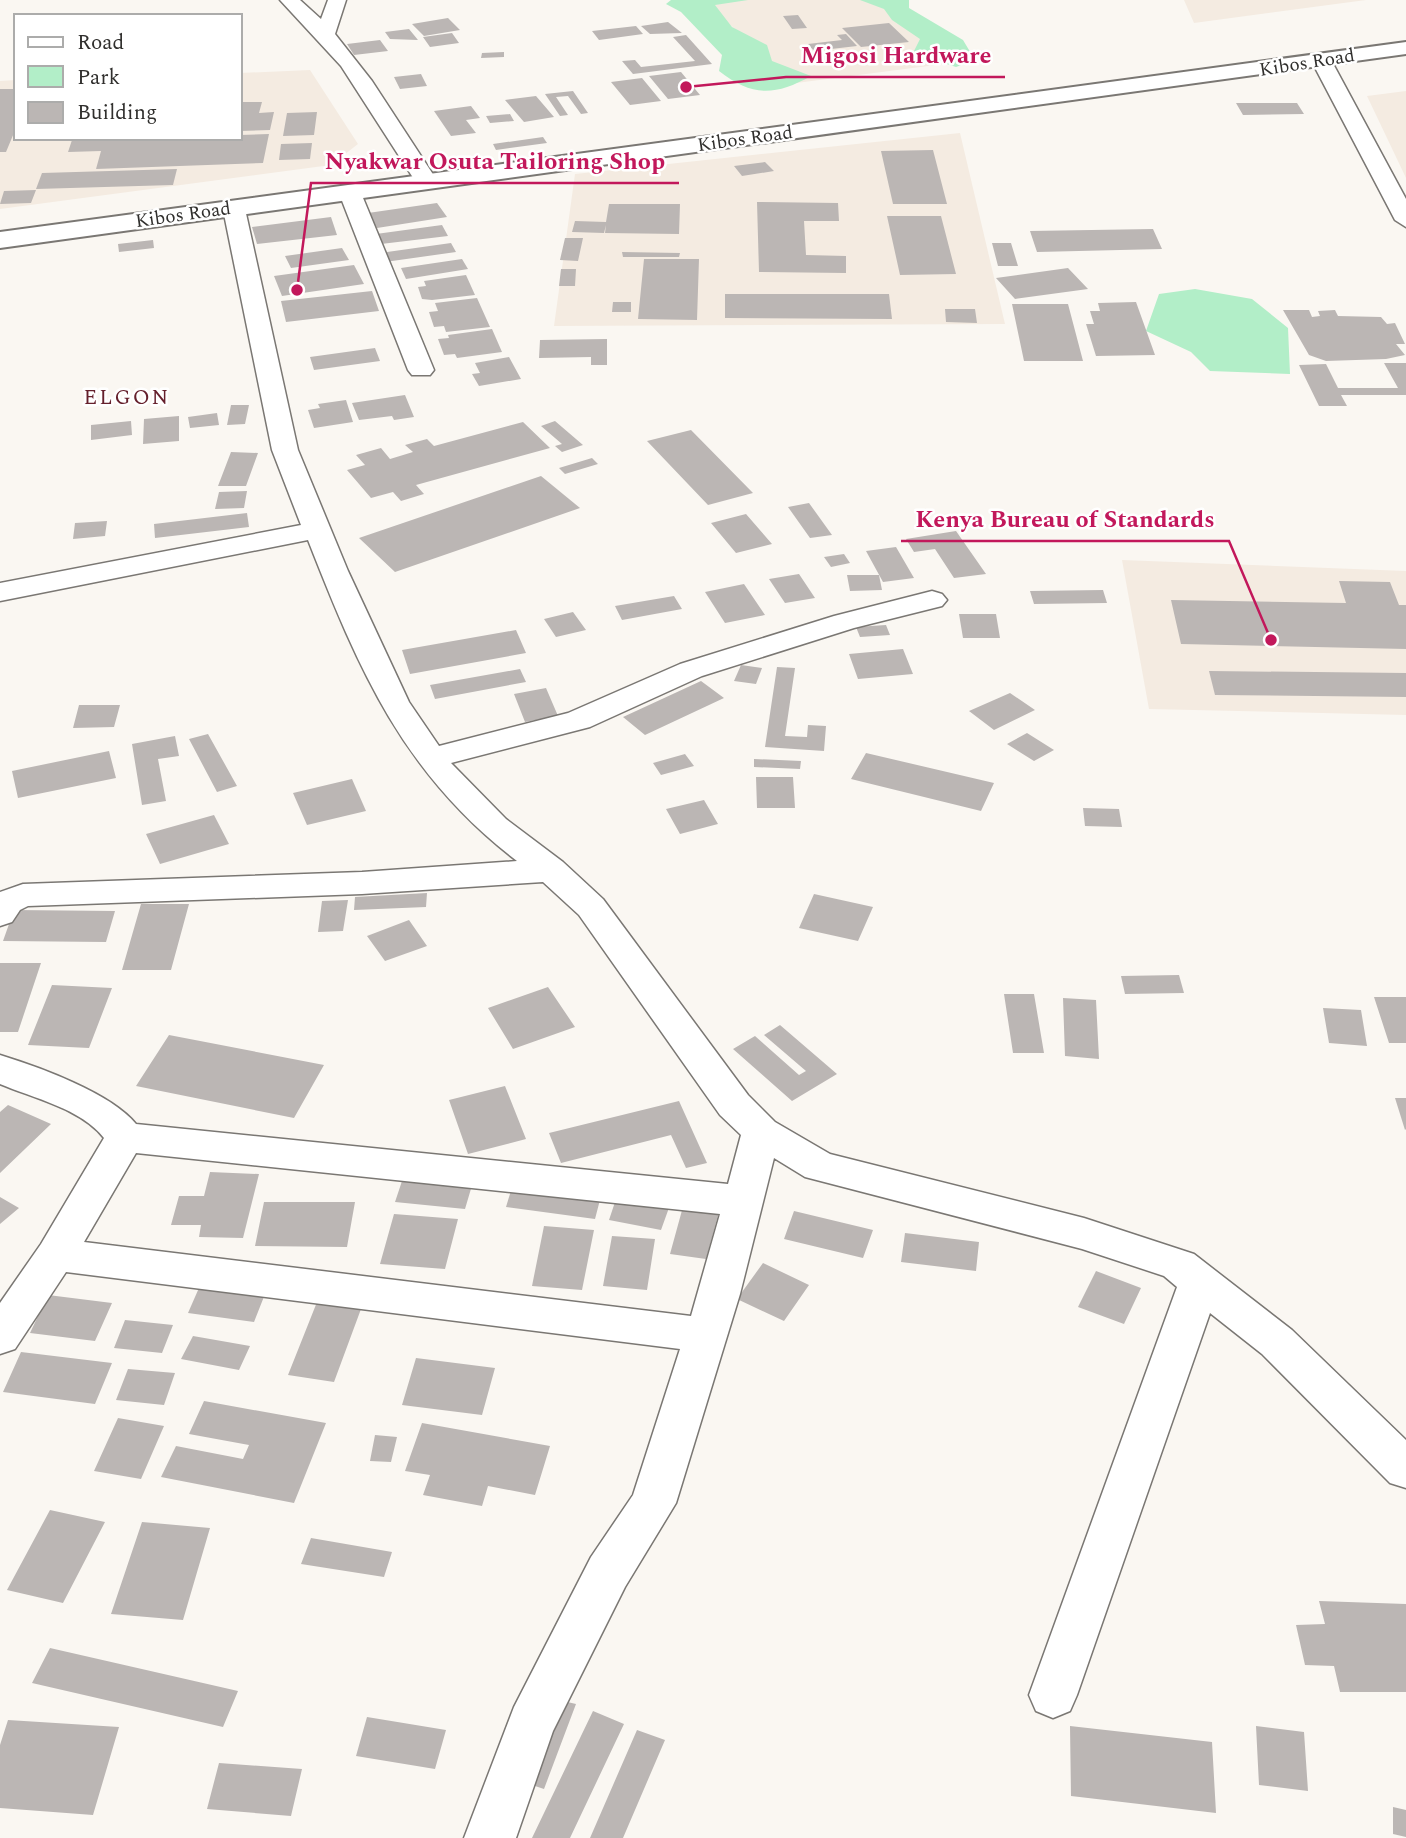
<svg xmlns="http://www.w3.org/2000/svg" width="1406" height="1838" font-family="Spectral,serif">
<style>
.built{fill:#f4ebe1}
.green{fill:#b2eec8}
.building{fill:#bbb6b4}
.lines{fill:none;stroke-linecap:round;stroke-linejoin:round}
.minor-casing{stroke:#7a7773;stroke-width:3}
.major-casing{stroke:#7a7773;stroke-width:4}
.minor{fill:#fff;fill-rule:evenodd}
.major{fill:#fff;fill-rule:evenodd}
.labels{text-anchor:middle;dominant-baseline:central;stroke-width:5;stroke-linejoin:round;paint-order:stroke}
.far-street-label{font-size:19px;fill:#302f2d;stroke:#fff}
.far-neighbourhood-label{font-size:21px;letter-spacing:2px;fill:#65202c;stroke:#fff}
.leader{fill:none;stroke:#c2185b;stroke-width:2.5}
.callout-dot{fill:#c2185b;stroke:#fff;stroke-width:2.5}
.callout-label{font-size:24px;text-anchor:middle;font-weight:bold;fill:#c2185b;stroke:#fff;stroke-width:5;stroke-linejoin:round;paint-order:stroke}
</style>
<rect width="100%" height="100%" fill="#faf7f2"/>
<path class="built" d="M702,0h189l84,60 -179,23z
M1184,0h182l-172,23z
M310,70l48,74 -27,21 -331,44v-128l16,-1v58h224v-65z
M1406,91v87l-39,-82z
M960,133l45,191 -451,2 21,-152z
M1122,560l284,11v144l-257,-6z"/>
<path class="green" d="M671,0h77l-33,5 17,22 35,18 5,16 39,15c-36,20 -59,21 -92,-5l3,-16 -41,-43 -15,-8z
M860,0h49v8l54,32 12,20 -19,7 -43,-14 7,-14 -28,-19 -8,-11z
M1195,289l57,10 36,29 2,46 -80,-3 -19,-19 -45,-21 13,-37z"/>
<path class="building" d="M798,15l9,13 -15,1 -9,-13z
M448,18l12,12 -36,6 -12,-12z
M668,22l14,11 -32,1 -9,-8z
M889,23l20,19 -48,5 -19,-19z
M636,26l7,8 -44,6 -7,-9z
M409,29l9,11 -28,-1 -5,-7z
M452,33l7,10 -29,4 -7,-10z
M846,34l11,12 -43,5 -6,-7 34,-4 -5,-5z
M686,35l26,29 -79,10 -11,-13 13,-1 6,7 54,-6 -22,-24z
M380,40l8,11 -34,4 -7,-11z
M504,52v5l-23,1 1,-5z
M681,72l19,23 -32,4 -19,-23z
M421,74l6,12 -27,3 -6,-12z
M642,78l19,23 -31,4 -19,-23z
M0,89h16v39l-10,24h-6z
M573,91l15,22 -7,1 -13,-18 -12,1 12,18 -8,1 -15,-22z
M536,96l18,21 -30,5 -19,-22z
M240,102h22l-3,11 15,-1 -4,18 -30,1z
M1236,103h61l7,11 -61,1z
M471,106l9,12 -14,2 10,13 -25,3 -17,-25z
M317,112l-3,23 -31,1 4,-23z
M510,114l4,7 -24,2 -4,-7z
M269,134l-6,29 -167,6 5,-18 -33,1 4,-12 168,-2v-3z
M543,137l4,6 -51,7 -3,-6z
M312,143l-2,16 -31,1 2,-16z
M933,150l14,54h-54l-12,-53z
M765,162l9,9 -32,5 -8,-10z
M177,169l-4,16 -137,4 6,-16z
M36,190l-5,13 -31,1 4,-13z
M757,202l81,1 1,18h-35l2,34 40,1v17l-87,-1z
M437,203l10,14 -70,11 -9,-15z
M609,204h71l-1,30 -74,-1 1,-8 -2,8 -32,-1 3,-11 31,1z
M887,216h54l15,58 -56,1z
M331,217l6,18 -80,9 -5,-17z
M442,225l6,11 -67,8 -5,-10z
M1153,229l9,20 -125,3 -7,-21z
M565,238h18l-5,23 -18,-1z
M153,240l1,8 -35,4 -1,-8z
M451,243l5,9 -71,10 -5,-9z
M992,243h19l7,23h-20z
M342,248l7,12 -58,8 -6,-12z
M622,252l58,1 -1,4h-56z
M462,259l6,10 -62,10 -5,-11z
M644,259h55l-2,61 -59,-1z
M354,265l10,19 -82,12 -8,-20z
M1068,268l20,21 -73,10 -19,-21z
M561,269h15l-1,17h-16z
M466,275l9,20 -43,5 -10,-1 -4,-12 8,-1 -2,-5z
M372,291l7,20 -93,11 -5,-21z
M725,294h164l3,25 -167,-1z
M477,298l13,29 -44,5 -2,-6 -10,1 -5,-15 9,-1 -3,-8z
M613,302h18v10h-19z
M1136,302l19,53 -59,1 -10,-32h8l-4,-13h10l-2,-8z
M1012,304h56l15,57h-59z
M945,309h30l2,14 -31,-1z
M1283,310h26l3,7 8,-1 -2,-5 17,-1 3,6 43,1 6,7 8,-1 10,21h-9l9,11 -19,4 -60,2 -17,-6z
M492,329l10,23 -45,6 -2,-4 -11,1 -6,-16 11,-1 -1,-3z
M607,339v26h-16v-8l-52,1 1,-18z
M375,348l5,13 -66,9 -4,-13z
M509,357l12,22 -42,7 -7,-12 8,-1 -5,-10z
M1384,363h22v32h-65l6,11h-28l-20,-41 27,-1 12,24h60z
M405,395l9,22 -20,3 -2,-4 -33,4 -7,-17z
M346,400l7,22 -39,6 -6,-18 12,-2 -2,-4z
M231,405h18l-4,19 -18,1z
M217,413l2,12 -29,3 -2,-11z
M179,416v25l-36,3 1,-25z
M131,421l1,14 -41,5v-15z
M555,421l28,24 -21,7 -7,-6 7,-2 -21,-18z
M523,422l27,26 -134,37 8,9 -23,7 -8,-9 -22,6 -24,-28 18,-5 -9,-10 25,-7 9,11 23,-7 -8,-7 22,-6 7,7z
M691,430l62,63 -45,12 -61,-64z
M231,452l27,1 -12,33h-28z
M592,458l6,6 -33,10 -6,-6z
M541,476l39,32 -185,64 -36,-34z
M247,491l-3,17 -29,1 4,-17z
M809,503l23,32 -22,3 -22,-31z
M247,513l2,14 -94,11 -1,-14z
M746,514l26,30 -36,9 -25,-30z
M107,521l-2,15 -32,3 2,-16z
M956,531l30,43 -32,4 -19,-29 -21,3 -8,-13z
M896,547l18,31 -31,4 -17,-31z
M844,554l6,9 -19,4 -7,-10z
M799,574l16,24 -30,5 -16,-24z
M847,575h32l3,15 -32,1z
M1339,581l51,1 9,23h7v44l-225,-5 -10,-44 175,3z
M744,584l21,31 -40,8 -20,-31z
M1103,590l4,13 -73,1 -4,-13z
M674,596l8,13 -60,11 -7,-14z
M573,612l13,18 -30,7 -12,-18z
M959,614h37l4,24h-37z
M886,625l4,10 -30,2 -4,-10z
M516,630l10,23 -116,21 -8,-24z
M903,649l10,25 -55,5 -9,-25z
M741,665l21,3 -6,16 -22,-3z
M777,667l18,1 -10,68 22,1 1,-12 18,1 -2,25 -59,-4z
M520,669l6,13 -91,17 -5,-14z
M1209,671l197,2v24l-191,-2z
M701,681l23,17 -79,37 -22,-18z
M546,688l12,28 -33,6 -11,-28z
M1010,693l25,17 -41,20 -25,-19z
M79,705h41l-6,22 -41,1z
M1027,733l27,17 -20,11 -27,-17z
M208,734l29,52 -20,6 -28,-53z
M175,736l4,20 -21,3 8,42 -24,4 -10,-61z
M109,751l7,27 -98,20 -6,-27z
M866,753l128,30 -13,28 -130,-32z
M685,754l9,12 -33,9 -8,-12z
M754,759l47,2 -1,8 -46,-2z
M756,777h37l2,31h-38z
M352,779l14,32 -59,14 -14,-32z
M704,800l14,24 -38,10 -14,-25z
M1083,808l36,1 3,18 -37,-1z
M214,815l15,29 -69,20 -14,-30z
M427,893l-1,14 -72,3 1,-13z
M814,894l59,13 -15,34 -59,-13z
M348,900l-5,31 -25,1 4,-31z
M141,904h48l-18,66h-49z
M14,910l101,1 -9,31 -103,-1z
M409,920l18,26 -42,15 -18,-25z
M0,963h41l-23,69h-18z
M1179,975l5,18 -59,1 -4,-18z
M52,985l60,3 -23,60 -61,-3z
M548,987l27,40 -62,22 -25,-41z
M1004,994h30l10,59h-31z
M1374,997h32v46h-17z
M1063,998l33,2 3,59 -34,-3z
M1323,1008l38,2 6,36 -38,-3z
M780,1025l57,49 -45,27 -59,-52 22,-13 44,39 7,-4 -42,-36z
M169,1035l155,30 -30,53 -158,-32z
M505,1086l21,53 -58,15 -19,-54z
M1395,1098h11v31l-1,1z
M679,1101l28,62 -21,5 -15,-33 -110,28 -12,-30z
M8,1105l43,19 -51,49v-61z
M210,1172l49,2 -16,64 -44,-1 2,-12h-30l8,-29h25z
M404,1175l69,7 -8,27 -70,-7z
M513,1184l88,12 -6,23 -89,-12z
M617,1196l53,9 -9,25 -52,-10z
M0,1197l19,11 -19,16z
M264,1202h91l-8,45 -92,-1z
M684,1203l36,5 -14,51 -36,-5z
M794,1211l79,19 -10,28 -79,-19z
M394,1214l64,5 -13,50 -65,-5z
M544,1226l50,4 -12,60 -50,-4z
M905,1233l74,9 -3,29 -75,-9z
M612,1236l43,3 -8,51 -44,-4z
M763,1263l46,22 -25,36 -47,-22z
M1096,1271l45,17 -17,36 -46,-17z
M202,1281l65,8 -13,33 -66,-9z
M48,1295l64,8 -17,38 -65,-8z
M317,1302l44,7 -27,73 -46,-7z
M125,1320l48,5 -11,28 -48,-5z
M193,1336l57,10 -11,24 -58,-11z
M21,1352l91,11 -17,41 -92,-12z
M416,1358l79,10 -13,47 -80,-10z
M128,1369l47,4 -11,32 -48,-5z
M204,1401l122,22 -32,80 -133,-26 15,-31 67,13 6,-14 -60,-11z
M118,1418l46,8 -23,53 -47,-8z
M422,1423l128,23 -15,49 -47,-9 -6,20 -59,-11 7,-20 -25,-4z
M375,1435l22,2 -6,25 -21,-1z
M50,1510l55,12 -42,81 -56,-13z
M142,1522l68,6 -27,92 -72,-6z
M311,1538l81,14 -8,25 -83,-13z
M1319,1601l87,3v88h-66l-6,-26 -29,-1 -9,-40 29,-1z
M50,1648l188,43 -15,36 -191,-44z
M559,1700l17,4 -32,85 -18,-6z
M593,1711l31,13 -54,114h-38z
M367,1717l79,13 -11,39 -79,-13z
M8,1720l111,7 -26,88 -93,-7v-63z
M1070,1726l142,16 4,71 -145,-17z
M1256,1726l48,6 4,59 -49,-6z
M637,1730l28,10 -42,98h-33z
M219,1763l83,6 -11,47 -84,-7z
M1393,1807l13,3v27l-13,-3z"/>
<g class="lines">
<g class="minor-casing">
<path id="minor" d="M280,0h20l21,19 7,-19h18l-11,34 37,47 66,101 -3,5h-16l-78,-121z
M1321,54l10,6 75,139v28l-11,-7 -84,-160z
M350,186l11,7 73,177 -4,5h-18l-4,-5 -69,-177z
M234,202l11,7 53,241 50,121 61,131 30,44 129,-33 112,-49 154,-48 98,-25 10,3 5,6 -5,6 -88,22 -152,48 -112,51 -139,36 55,56 57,43 40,37 145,196 27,27 55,32 254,64 110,36 98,76 114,110v48l-16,-5 -128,-129 -52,-41 -133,382 -7,16 -17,7 -17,-7 -7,-16 148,-408 -13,-11 -82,-27 -277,-72 -31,-19 -34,136 -64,209 -51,84 -72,144 -37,107h-52l50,-131 77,-150 42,-62 47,-146 -614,-77 -51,77 -15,5v-51l41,-59 63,-106c-22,-29 -71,-40 -104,-54v-29c39,12 111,38 136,69l592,60 13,-49 -21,-20 -141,-200 -36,-33 -181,12 -334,12 -8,4 -8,12 -12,4v-34l23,-8 339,-12 155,-11c-114,-87 -158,-191 -209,-321l-308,61v-18l301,-58 -29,-75 -49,-241zM136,1153l584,61 -29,102 -607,-74z"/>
</g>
<g class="major-casing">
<path id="major" d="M1406,42v12l-1406,194v-16z"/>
</g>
<use href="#minor" class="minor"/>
<use href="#major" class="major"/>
</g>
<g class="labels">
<g class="far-street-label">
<text transform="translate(1307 63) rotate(-9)">Kibos Road</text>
<text transform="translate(745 139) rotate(-8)">Kibos Road</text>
<text transform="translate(183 215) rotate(-8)">Kibos Road</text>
</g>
<g class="far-neighbourhood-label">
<text x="127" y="398">ELGON</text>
</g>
</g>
<path class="leader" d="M686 87L786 77H1005M297 290L311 183H679M1271 640L1229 541H901"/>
<g class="callout-dot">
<circle cx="686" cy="87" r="7"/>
<circle cx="297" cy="290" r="7"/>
<circle cx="1271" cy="640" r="7"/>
</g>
<g class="callout-label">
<text x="896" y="63">Migosi Hardware</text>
<text x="495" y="169">Nyakwar Osuta Tailoring Shop</text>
<text x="1065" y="527">Kenya Bureau of Standards</text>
</g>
<rect x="14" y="14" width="228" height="126" fill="#ffffff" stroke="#acacab" stroke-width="2"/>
<rect x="28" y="37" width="35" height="10" fill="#ffffff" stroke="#acacab" stroke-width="2"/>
<text x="77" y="49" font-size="21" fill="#302f2d">Road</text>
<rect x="28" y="66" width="35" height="21" fill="#b2eec8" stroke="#acacab" stroke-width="2"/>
<text x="77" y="84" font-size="21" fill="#302f2d">Park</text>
<rect x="28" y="102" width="35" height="21" fill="#bbb6b4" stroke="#acacab" stroke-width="2"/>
<text x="77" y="119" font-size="21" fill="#302f2d">Building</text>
</svg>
